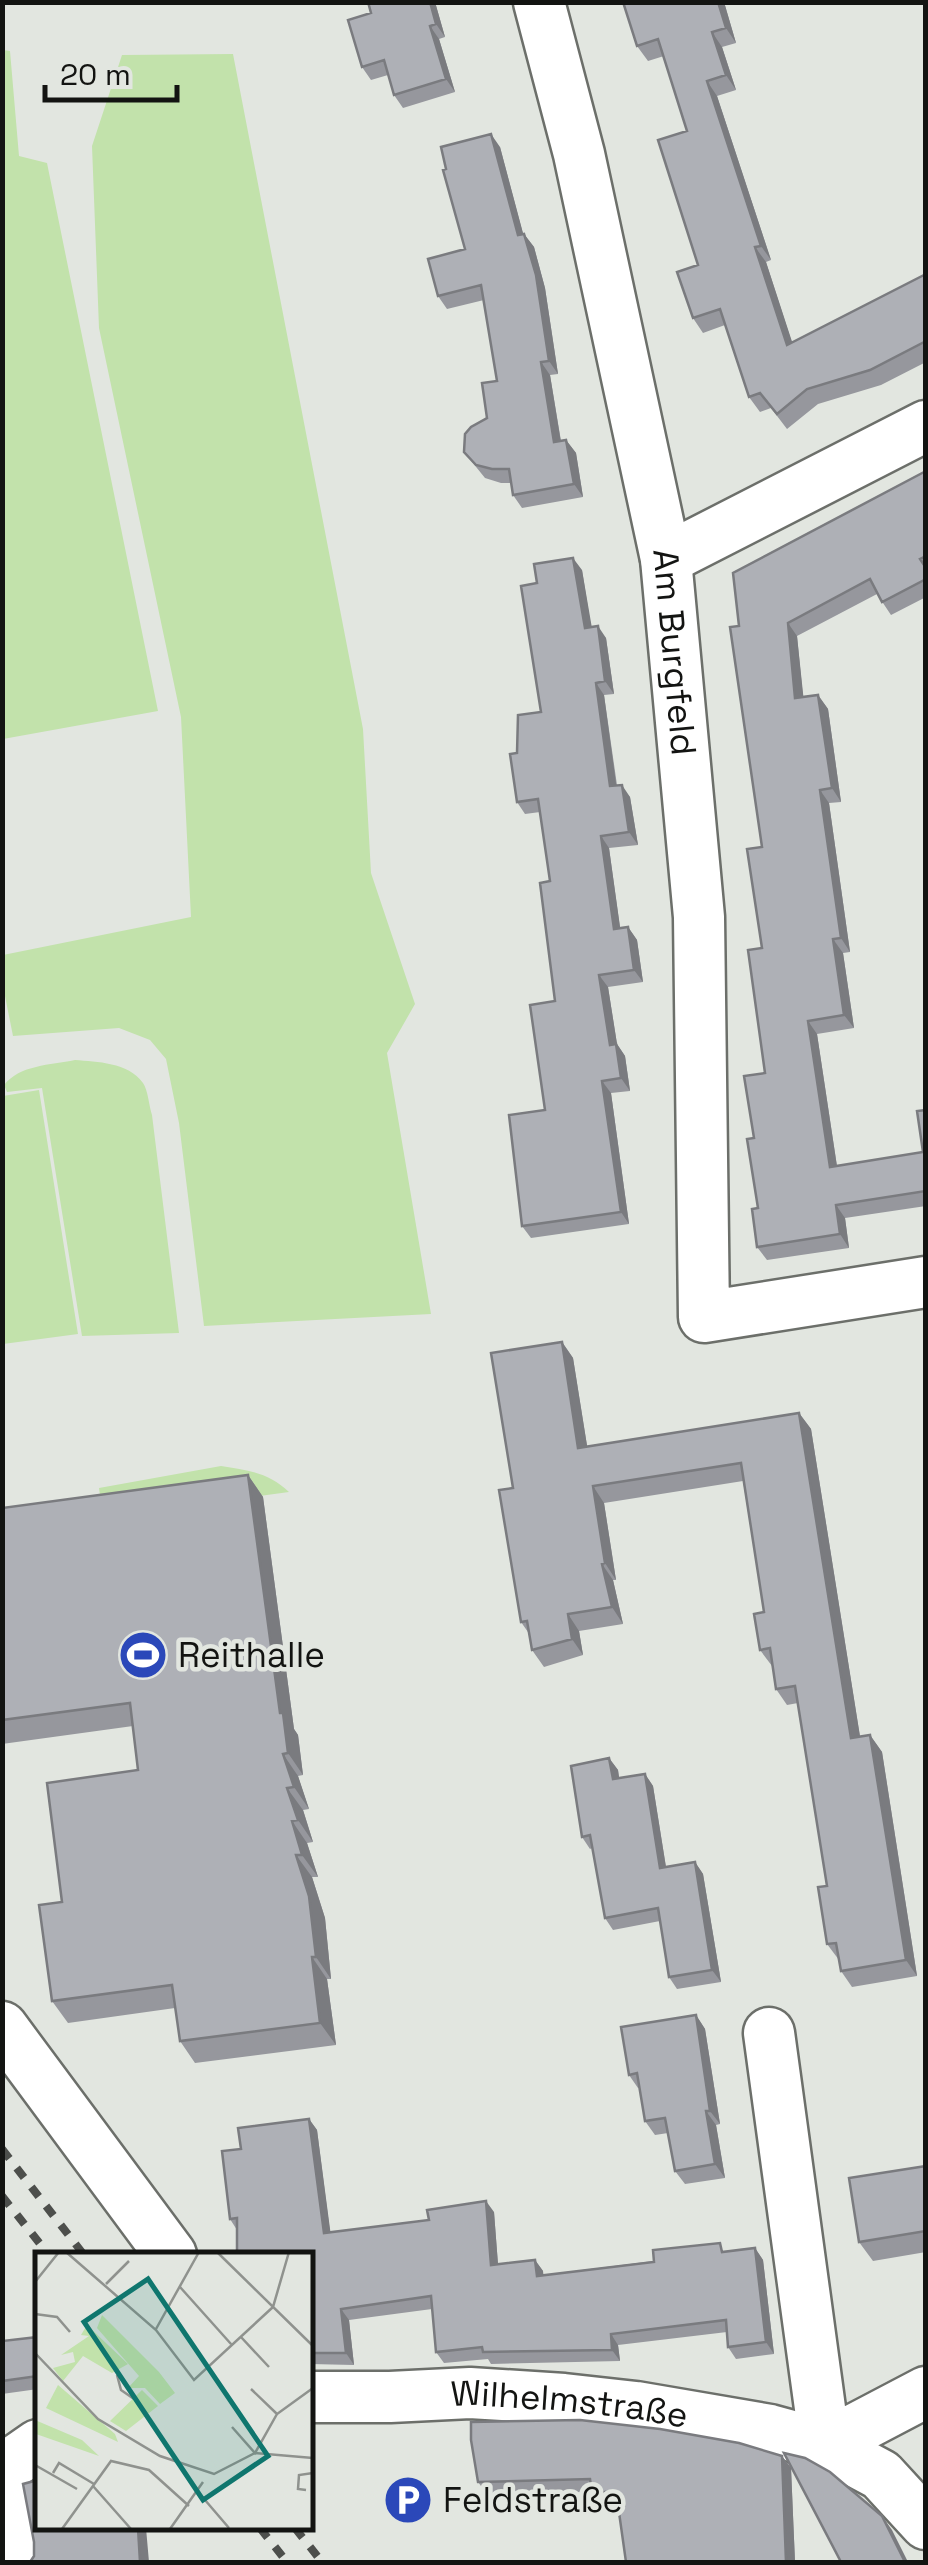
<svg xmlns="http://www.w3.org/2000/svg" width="928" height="2565" font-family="'Space Grotesk',sans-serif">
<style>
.green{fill:#c2e2ab}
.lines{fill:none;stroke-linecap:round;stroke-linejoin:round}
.minor-casing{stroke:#6c6f6a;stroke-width:55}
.minor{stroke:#fff;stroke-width:50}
.rail{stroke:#4d4f4c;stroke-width:8;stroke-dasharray:12 12;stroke-linecap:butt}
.wall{fill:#96979d}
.shaded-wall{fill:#7a7b7f}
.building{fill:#aeb0b6;stroke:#7a7b7f;stroke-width:2.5}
.labels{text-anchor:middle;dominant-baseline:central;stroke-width:9;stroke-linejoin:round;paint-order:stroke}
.street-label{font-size:35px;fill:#131412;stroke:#e2e6e0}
.poi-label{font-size:35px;fill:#131412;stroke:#e2e6e0;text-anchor:start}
.inset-road{fill:none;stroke:#8f928e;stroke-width:2.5}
.view{fill:#0f766e;fill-opacity:0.15;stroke:#0f766e;stroke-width:5}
.inset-edge{fill:none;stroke:#131412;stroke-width:5}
</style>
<rect width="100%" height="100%" fill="#e2e6e0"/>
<path class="green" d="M3,50l7,1 9,105 28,7 111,548 -155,28z
M233,54l130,675 8,144 44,131 -28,49 44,261 -227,12 -25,-203 -13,-64 -16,-19 -31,-12 -106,8 -10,-50v-31l188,-38 -10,-200 -82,-389 -7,-182 30,-91z
M75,1060c22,2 53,2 68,23 5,7 6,23 9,32l27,218 -97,3 -40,-248 -35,4 -3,-7c16,-20 46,-20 71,-25z
M39,1090l39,244 -75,10v-248z
M221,1466c27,4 48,7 68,26l-186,25 -4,-29z"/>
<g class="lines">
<g class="minor-casing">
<g id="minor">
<path id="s1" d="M539,2l40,152 87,405 33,358 5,400 222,-35"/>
<path d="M666,559l260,-133"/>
<path d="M2,2027l169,228"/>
<path d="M769,2033l56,412 101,-53"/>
<path id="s2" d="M310,2397h80l80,-4 94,6 72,8 134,23 55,15 56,30 45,49"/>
<path d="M2,2470l36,-25"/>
<path d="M2,2494l14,68"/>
</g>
</g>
<use href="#minor" class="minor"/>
<path class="rail" d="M2,2149l82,106
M2,2196l47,59
M260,2528l27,34
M295,2528l27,34"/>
</g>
<path class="wall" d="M368,2h67l10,35 -6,2 16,53 -52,16 -9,-13 -6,-20 -17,5 -9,-13 9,-54z
M724,2l12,41 -14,4 14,43 -19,6 54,164 -5,2 26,81 134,-69v88l-45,23 -63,19 -31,25 -16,-21 -11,4 -11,-15 -24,-72 -22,8 -10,-15 5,-53 -11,-134 -23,-75 -16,5 -11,-15z
M500,147l23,87h1l10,13 11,41 13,86 -8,1 11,66 5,-1 10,13 7,44 -61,11 -9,-13 -2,-12h-10l-16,-5 -21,-26 23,-34 10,-37 -13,-81 -37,9 -9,-13 27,-47z
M926,471v126l-35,18 -14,-21 -80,42 6,61 15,-2 10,14 13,93 -12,1 21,149 -7,1 11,75 -37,6 20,132 86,-14 3,-42v96l-81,12 4,30 -82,12 -10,-13 1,-39 -4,-70 11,-65 -3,-125v-101l-23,-221z
M582,570l9,57 15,11 8,56 -10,1 13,90 13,12 8,48 -29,3 11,80 8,-1 9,13 6,42 -35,5 9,57 8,12 5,35 -19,2 18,131 -98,14 -9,-12 23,-116 10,-109 -5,-120 -10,-69 -15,2 -8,-12v-49l24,-41 -4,-129z
M562,1342l11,16 14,88 212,-33 12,16 49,308 10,-2 12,17 35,224 -65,11 -11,-16 -2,-11 -12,-16v-58l-29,-183 -11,2 -11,-16 -4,-23 -12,-16 4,-38 -21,-131 -139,22 12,77h-3l10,44 -44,7 4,24 -39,12 -12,-17 -2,-15 -9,-13 -8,-134z
M248,1475l15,22 31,232 4,6 5,40 -5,1 11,33 -6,1 10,32 -6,1 11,34h-6l13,41 6,61h-4l9,66 -141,18 -15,-22 -5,-33 -107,15 -16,-22 10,-99 76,-132 -5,-44 -131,18v-236z
M609,1758l9,12 1,8 26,-4 8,12 13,81 29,-5 8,12 18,108 -44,7 -8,-12 -9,-56 -47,9 -8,-12 -13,-70 -2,1 -8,-12z
M696,2015l9,14 15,95 -4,1 9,53 -40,6 -10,-13 -7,-38 -13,2 -10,-14 -5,-33h-2l-9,-13z
M309,2119l8,11 13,102 164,-20 4,53 37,-5 8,11v4l212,-27 8,12 11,94 -38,5 -8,-12 -1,-15 -109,13 2,16 -129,3 -3,-5 -44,4 -8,-11 -4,-43 -83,11 5,45 -44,-1v-109l-73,-25 -7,-11 11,-70z
M926,2166v86l-53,9 -14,-19z
M38,2337v52l-36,5v-53z
M782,2456l9,12 4,94h-169l-8,-58 -17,2 -9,-14 -105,2 -9,-12z"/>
<path class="shaded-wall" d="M430,2h5l10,35 -9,-13z
M718,2h6l12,41 -10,-15z
M430,26l9,13 16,53 -9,-13z
M712,32l10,15 14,43 -10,-15z
M707,81l10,15 54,164 -10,-14z
M491,134l9,13 27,101 -9,-13z
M524,234l10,13 11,41 13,86 -9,-13z
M755,247l11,15 32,98 -11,-15z
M541,362l9,13 13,80 -9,-13z
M566,440l10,13 7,44 -9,-13z
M573,558l9,12 12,70 -9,-12z
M788,623l9,13 8,76 -10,-14z
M598,626l8,12 8,56 -9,-13z
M596,683l8,12 14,103 -8,-12z
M818,695l10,14 13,93 -9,-14z
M622,785l8,12 8,48 -9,-13z
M820,790l9,13 21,149 -9,-14z
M601,836l8,12 13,93 -8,-12z
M628,927l9,13 6,42 -9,-12z
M833,939l10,14 11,75 -10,-13z
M599,975l9,12 9,57 8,12 5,35 -9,-13 -11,-33z
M808,1021l9,13 22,146 -9,-13z
M602,1081l9,12 18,131 -8,-12z
M836,1205l9,13 4,30 -9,-14z
M562,1342l11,16 17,106 -12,-16z
M799,1413l12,16 52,326 -12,-17z
M248,1475l15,22 31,232 4,6 5,40 -15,-22 -8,-40z
M593,1486l11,17 12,77 -11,-17z
M602,1564l11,16 10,44 -11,-17z
M568,1614l11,17 4,24 -11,-16z
M870,1735l12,17 35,224 -11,-16z
M283,1754l15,22 11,33 -15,-22z
M609,1758l9,12 3,21 -8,-12z
M645,1774l8,12 15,94 -8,-12z
M287,1788l16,22 10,32 -15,-22z
M292,1821l15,22 11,34 -16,-22z
M296,1855l16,22 13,41 6,61 -15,-22z
M695,1862l8,12 18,108 -9,-12z
M312,1957l15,22 9,66 -16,-22z
M696,2015l9,14 15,95 -10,-13z
M706,2111l10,14 9,53 -10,-14z
M309,2119l8,11 15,114 -8,-11z
M486,2201l8,11 5,65 -8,-12z
M755,2248l8,12 11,94 -8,-12z
M535,2260l8,11 2,17 -8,-12z
M341,2309l8,11 5,45 -8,-12z
M611,2334l7,11 2,16 -8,-11z
M782,2456l9,12 4,94h-9z
M882,2516l10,14 16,32h-3z
M138,2528h8l3,34h-9z"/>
<path class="building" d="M368,2h62l6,22 -6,2 16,53 -52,16 -10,-35 -22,7 -14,-47 23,-7z
M623,2h95l8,26 -14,4 14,43 -19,6 54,165 -6,1 32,98 139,-71v67l-56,29 -63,19 -30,25 -17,-21 -11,4 -29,-88 -27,9 -16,-46 21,-7 -40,-125 29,-9 -29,-92 -21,7z
M491,134l27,101 6,-1 12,41 13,86 -8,1 13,80 12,-2 8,44 -61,11 -4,-26h-17l-16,-4 -12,-13 1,-18 6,-7 16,-9 -5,-35 15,-2 -16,-96 -43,11 -10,-37 37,-10 -22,-79 3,-1 -5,-22z
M926,471v85l-6,3 6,9v11l-44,23 -12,-23 -82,44 7,75 23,-3 14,93 -12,2 21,148 -8,1 11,76 -36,6 22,146 93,-15 -6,-41 9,-1v81l-90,14 4,29 -83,13 -5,-38 6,-1 -11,-69 7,-1 -10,-62 21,-3 -17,-123 14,-2 -15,-99 15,-2 -32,-220 9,-1 -6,-53z
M573,558l12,70 13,-2 7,55 -9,2 14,103 12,-1 7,47 -28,4 13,93 14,-2 6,43 -35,5 11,70 6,-1 5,34 -19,3 19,131 -99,14 -13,-111 36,-5 -15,-105 25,-4 -15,-118 10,-2 -12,-82 -21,3 -7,-48 7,-1 1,-38 23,-3 -20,-126 16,-3 -3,-19z
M562,1342l16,106 221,-35 52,325 19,-3 36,225 -65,11 -5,-28 -9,1 -9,-57 9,-1 -32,-200 -19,3 -6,-41 -10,2 -6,-36 10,-2 -23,-149 -148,23 12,77 -3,1 10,43 -44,7 4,25 -40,11 -5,-29 -6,1 -22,-132 14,-2 -22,-135z
M248,1475l32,238h3l5,40 -5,1 11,33 -7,1 11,32 -6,1 10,34h-6l13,41 7,61h-4l8,66 -140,18 -8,-56 -120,16 -13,-96 23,-3 -15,-119 91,-13 -8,-67 -128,17v-212z
M609,1758l4,21 32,-5 15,94 35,-6 17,108 -43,7 -11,-69 -53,10 -15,-83 -8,2 -11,-71z
M696,2015l14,96h-4l9,53 -40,7 -10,-53 -20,3 -8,-48 -8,2 -8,-48z
M309,2119l15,114 105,-13 -2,-10 59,-9 5,64 44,-5 2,16 117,-14 -1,-12 67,-7 2,9 33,-4 11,94 -38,5 -2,-27 -115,14 1,16 -129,2 -1,-5 -46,5 -5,-56 -90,13 5,44h-36v-98h-73v-37l-7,1 -8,-68 19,-2 -3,-21z
M926,2166v65l-67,11 -10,-64z
M38,2337v39l-36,5v-40z
M580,2420l80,9 79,14 43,13 4,106h-160l-10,-71 -24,2 -2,-14 -112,3 -7,-42v-18z
M784,2453l21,5 25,14 52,44 23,46h-64z
M38,2480v48h100l2,34h-110l4,-6v-14l-11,-58z"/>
<defs>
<g id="stadium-disc" transform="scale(2.5)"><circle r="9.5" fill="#2b48b9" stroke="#e2e6e0"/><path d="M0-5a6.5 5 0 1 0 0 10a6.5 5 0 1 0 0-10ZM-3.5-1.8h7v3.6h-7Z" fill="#fff"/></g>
<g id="parking-disc" transform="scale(2.5)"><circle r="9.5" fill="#2b48b9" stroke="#e2e6e0"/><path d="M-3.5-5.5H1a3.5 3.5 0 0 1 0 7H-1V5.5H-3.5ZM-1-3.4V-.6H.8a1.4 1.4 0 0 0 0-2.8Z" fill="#fff"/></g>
</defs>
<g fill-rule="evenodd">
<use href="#stadium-disc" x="143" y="1655"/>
<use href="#parking-disc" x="408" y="2500"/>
</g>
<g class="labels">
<g class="street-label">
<text stroke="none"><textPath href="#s1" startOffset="665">Am Burgfeld</textPath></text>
<text stroke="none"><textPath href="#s2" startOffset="260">Wilhelmstraße</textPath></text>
</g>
<g class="poi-label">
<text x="178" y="1655">Reithalle</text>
<text x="443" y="2500">Feldstraße</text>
</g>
</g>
<g transform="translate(35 2252)">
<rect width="278" height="278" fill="#e2e6e0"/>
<path d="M67,63l57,57 16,21 -15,11 -15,-16h-17l11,-12 -42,-48zM52,73l41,39 -16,9 -29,-17 -20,25 -10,-13 22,-6 -2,-10 -12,3 28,-19 -8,-1zM23,133l57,49 3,8 -72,-34zM107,138l16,16 -32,25 -16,-10zM0,168l47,20 17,16 -63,-22z" fill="#c2e2ab"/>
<path class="inset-road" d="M31,0l90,78 38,50 79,-73 16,-55M182,0l96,94M0,30l24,-30M71,32l23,-23M145,35l51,57M0,62l22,3 13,15M121,77l43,-77M205,84l29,31M0,101l63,66 62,37 54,18 41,-21 58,5M82,123l4,15 13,9M216,137l26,25M197,175l23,26 22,-39 36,-26M0,213l42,24M18,221l6,-10 35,21M58,234l38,43M271,238l-8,-1 1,-14 14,-2M164,241l30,35M27,277l49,-68 38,9 40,36M135,277l33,-47"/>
<path class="view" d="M113,27l120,177 -65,44 -119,-178z"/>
<rect width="278" height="278" class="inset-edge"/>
</g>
<rect width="928" height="2565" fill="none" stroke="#131412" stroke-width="10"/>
<path d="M45 85v15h132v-15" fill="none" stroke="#131412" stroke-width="5"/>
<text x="60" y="85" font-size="30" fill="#131412" stroke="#e2e6e0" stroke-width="8" paint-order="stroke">20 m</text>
</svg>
